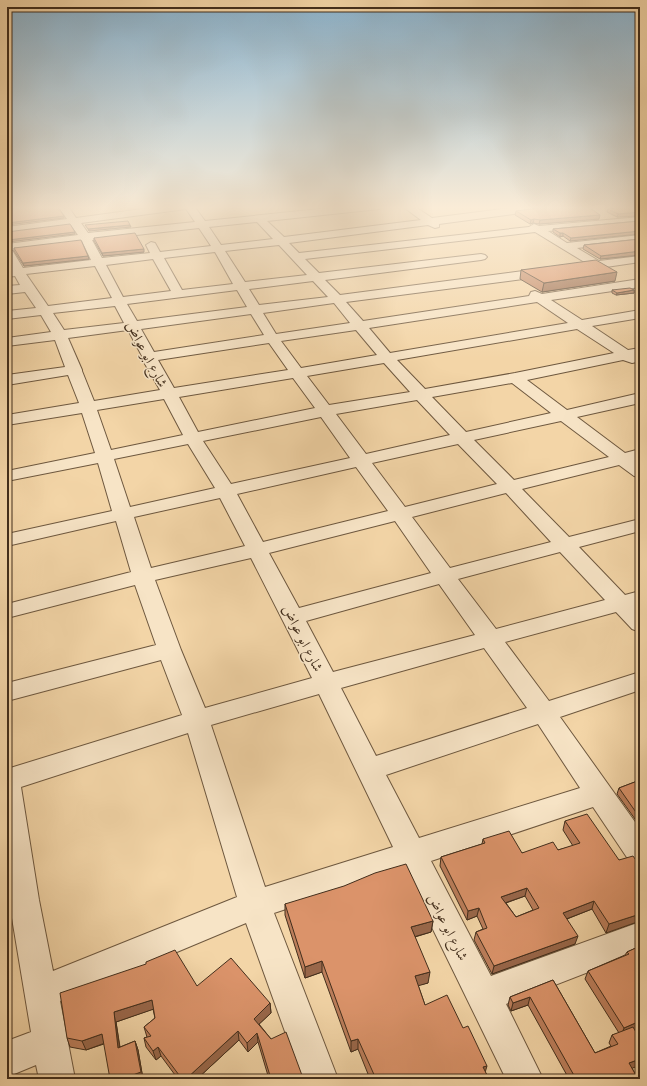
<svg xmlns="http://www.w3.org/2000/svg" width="647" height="1086" font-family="'Gentium Book Plus',Amiri,serif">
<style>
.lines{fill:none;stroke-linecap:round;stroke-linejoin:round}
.minor-casing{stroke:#6e583f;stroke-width:2}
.minor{fill:#f7e4c6;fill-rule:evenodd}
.wall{fill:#bc7e5b;stroke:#422e1c;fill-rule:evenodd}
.shaded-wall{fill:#99674a;stroke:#422e1c}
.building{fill:#db936a;stroke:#422e1c;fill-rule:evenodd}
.labels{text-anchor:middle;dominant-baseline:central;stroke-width:3;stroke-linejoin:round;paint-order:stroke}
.street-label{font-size:14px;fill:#422e1c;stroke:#f7e4c6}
</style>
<rect width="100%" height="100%" fill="#f3d5a7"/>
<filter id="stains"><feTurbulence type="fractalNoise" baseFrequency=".005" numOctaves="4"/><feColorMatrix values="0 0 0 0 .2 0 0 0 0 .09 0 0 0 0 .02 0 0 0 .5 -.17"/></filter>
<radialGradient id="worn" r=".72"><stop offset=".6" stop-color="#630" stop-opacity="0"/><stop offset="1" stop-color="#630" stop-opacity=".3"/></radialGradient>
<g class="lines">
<g class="minor-casing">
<path id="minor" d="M7,206h15l-2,2 -13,3z
M58,206h10l8,12 88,-12h30l11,15 143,-15h36l-5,3 -112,12 17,16 137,-17 -19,-14h12l18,12 94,-12h31l-5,3 -113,15v3l-4,1 -7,-3 -139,18 10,10 230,-26 5,-3 5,2 101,-9v6l-92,8 19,12 73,-8v6l-63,7 22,13 41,-5v6l-34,5 -6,3c-9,-2 -19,3 -28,0l-2,-2 2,-2 14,-3 -51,-31 -230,27 14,14 162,-19 4,1 2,2 -2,2 -4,1 -156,20 15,15 206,-27 4,1 2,3 -2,3 -4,1 -200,26 17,19 166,-25 2,-4 4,-1 7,3 98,-15v8l-89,13 31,20 58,-10v8l-48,8 36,24 12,-2v8l-2,1 1,2 -2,3 -5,1 -9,-3 -96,20 40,30 73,-17v10l-63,14 48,36 15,-4v10l-4,1 4,4v13l-6,-1 -15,-11 -97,24 47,48 71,-18v12l-61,16 46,48 15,-4v14l-4,1 4,4v22l-8,-3 -16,-17 -111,30 44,59 91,-29v18l-80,27 80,112v37l-10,-4 -37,-55 -162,54 60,115 149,-54v30l-134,52 37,75h-37l-102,-209 -130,43 64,166h-36l-56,-156 -186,78 15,78h-36l-3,-14 -29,12v-36l24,-9 -24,-144v-119l175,-54 -21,-55 -154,41v-18l149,-38 -21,-60 -128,33v-14l124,-32 -15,-51 -109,25v-12l105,-23 -14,-48 -91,18v-10l88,-18 -13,-40 -75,12v-10l72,-12 -11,-28 -61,10v-10l58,-8 -10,-27 -48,6v-8l44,-6 -10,-17 -34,4v-8l29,-3 -11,-16 -18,2v-8l13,-1 -5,-9 -8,1v-8h5l-5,-9v-16l71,-9 -7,-10 -64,8v-6l60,-8zM186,209l9,13 -107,11 -7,-10zM257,222l16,17 -52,6 -12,-18zM199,228l12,18 -51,6 -5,-9 -4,-1 -5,3 4,8 -48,5 -10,-18zM82,241l9,19 -68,8 -11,-18zM279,245l28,30 -62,7 -20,-31zM215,252l18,32 -51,6 -18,-32zM153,259l18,32 -48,6 -17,-32zM95,266l17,32 -64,8 -22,-32zM313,281l15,16 -69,8 -10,-16zM237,290l10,17 -110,14 -10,-17zM537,302l31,21 -178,30 -21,-25zM334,303l16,20 -74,11 -13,-21zM115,306l9,17 -60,7 -11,-17zM251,314l13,21 -110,17 -13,-23zM577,329l37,24 -99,20 -90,16 -28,-29zM128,330l14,26 -1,1 19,33 -66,11 -12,-30v-1l-14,-32zM356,330l21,25 -76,13 -20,-27zM269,343l19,27 -114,18 -16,-28zM384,363l26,29 -81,13 -22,-29zM293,378l22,30 -117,24 -19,-35zM512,383l39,30 -85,19 -34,-35zM164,399l19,36 -72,15 -14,-40zM417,400l33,35 -84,19 -30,-40zM321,417l29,41 -119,26 -28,-43zM561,421l48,36 -95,23 -40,-40zM188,444l27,44 -85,19 -16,-48zM458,444l39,40 -92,23 -33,-44zM356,467l32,44 -125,31 -26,-48zM506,493l45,49 -101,26 -38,-51zM220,498l25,48 -94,22 -17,-51zM395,521l36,52 -132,35 -30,-55zM560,552l45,48 -109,29 -38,-50zM251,558l61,120 -107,30 -24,-58 -26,-70zM439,584l36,51 -142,37 -27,-51zM484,648l43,60 -151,48 -35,-68zM319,694l74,153 -128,40 -54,-162zM538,724l42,64 -161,50 -33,-63zM188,733l49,164 -184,74 -14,-71 -18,-113z"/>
</g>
<use href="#minor" class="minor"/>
</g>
<path class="wall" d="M640,206v10l-23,1 -10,-5 1,-3z
M516,211l83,8 -60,5 -6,-1 -3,1 -15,-9z
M640,221l-70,20 -7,-5 -3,1 -7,-5v-3z
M94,238l50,14 -41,4 -9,-15z
M640,239v16l-40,4 -17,-10 1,-4z
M14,248l75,11 -65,7 -10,-15z
M521,270l94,11 -73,11 -22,-13z
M612,290l22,3 -18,2 -4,-2z
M640,780v46l-23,-32 2,-6z
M565,821l54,39 21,6 -34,67 -14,-24 -25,10 8,25 -83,30 -18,-34 2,-8 7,-3 -6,-13 -10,4 -27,-54 1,-9 41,-13 1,-5 39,14 36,-3 15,-4 -10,-16zM525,896l8,14 -17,7 -10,-14z
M285,904l148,17 -2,11 -16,5 13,46 -10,2 7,20 60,67 4,7h-119l-12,-30 -7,3 -29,-80 -17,6 -20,-63z
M640,946v82l-5,2 5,9v26l-8,3 6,11h-69l-41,-74 -17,6 -3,-6 2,-8 43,-17 42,73 16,-7 -2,-3 3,-8 7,-2 -34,-54 3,-8 37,-16 2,-3z
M197,986l73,17 1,10 -12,11 44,55h-34l-11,-37 -10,10 -9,-12 -42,39h-19l-17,-23 -5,4 -10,-13 -2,-9 3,-1 -3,-10 11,-9 -2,-9 -37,13 4,25 15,-6 3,9 5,29 -39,-35 -18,6 -16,-3 -3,-9z"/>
<path class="shaded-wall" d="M640,212v4l-23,1 1,-3z
M600,215l-1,4 -60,5 1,-4z
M64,216v2l-57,7v-2z
M534,219l-1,4 -3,1 1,-4z
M130,225l1,2 -42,4 -1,-2z
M640,231v3l-70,7 1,-3z
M75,232v2l-67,8v-2z
M560,233h3v3l-3,1z
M144,249v3l-41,4 -1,-3z
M640,251v4l-40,4 1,-3z
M88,256l1,3 -65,7 -1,-3z
M617,272l-2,9 -73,11 2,-9z
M634,290v3l-18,2 1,-2z
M527,888l-2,8 -26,9 2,-8z
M594,901l-2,8 -31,12 2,-8z
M479,908l-2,8 -10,4 1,-9z
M640,914v7l-34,12 3,-9z
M433,921l-2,11 -21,6 1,-11z
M578,936l-3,8 -83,30 2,-8z
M322,961v11l-17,6v-11z
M430,972l-2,11 -14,4 1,-11z
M530,997l-2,8 -17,6 2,-8z
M152,1000l2,9 -38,13 5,35 -3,-9 -4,-36z
M270,1003l1,10 -16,15 -1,-9z
M640,1021v7l-19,8 3,-8z
M238,1031l1,9 -42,39h-11z
M257,1033l1,9 -10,10 -1,-9z
M102,1034l3,9 -19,7 -4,-9z
M358,1039v10l-7,3v-11z
M135,1041l3,9 5,29h-21z
M158,1047l3,9 -5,4 -3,-9z
M640,1059v6l-14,6 3,-8z
M487,1066l-3,10 -1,-9z"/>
<path class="building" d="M21,206h36l7,10 -57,7v-13l13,-3z
M553,206h34l13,9 -60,5 -6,-1 -3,1 -15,-9z
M635,206h5v6l-22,2 -10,-5z
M128,221l2,4 -42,4 -3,-4z
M640,221v10l-69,7 -8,-5h-3l-7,-4z
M70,224l5,8 -67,8 -1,-1v-7z
M135,233l9,16 -42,4 -8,-15z
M640,239v12l-39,5 -17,-11z
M81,240l7,16 -65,7 -9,-15z
M596,260l21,12 -73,11 -23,-13z
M630,288l4,2 -17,3 -5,-3z
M640,780v38l-21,-30z
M587,814l32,46 14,-4 7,10v48l-31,10 -15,-23 -31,12 15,23 -84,30 -18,-34 11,-4 -8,-20 -11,3 -27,-54 44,-14 -2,-4 26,-8 13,22 31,-11 5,8 22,-7 -15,-22zM527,888l12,20 -23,9 -15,-20z
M406,864l27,57 -22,6 19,45 -15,4 10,29 22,-10 16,33 5,-2 19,40 -4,1 6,12h-113l-18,-40 -7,2 -29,-80 -17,6 -20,-63 59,-18 31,-13z
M640,946v75l-16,7 -36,-57 41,-17 -2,-2z
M175,950l22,36 34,-28 39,45 -16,16 17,20 15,-7 17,46 -2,1h-30l-14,-46 -10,10 -9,-12 -52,48h-4l-24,-32 -5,4 -9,-13 7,-2 -7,-9 11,-9 -3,-18 -38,12 4,36 17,-7 6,31 -19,7h-12l-8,-45 -20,7 -15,-3 -7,-45 86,-29v-2z
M553,980l42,73 23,-9 -6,-9 21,-8 7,12v20l-11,4 9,16h-62l-46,-82 -17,6 -3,-6z"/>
<linearGradient id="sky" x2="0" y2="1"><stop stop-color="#8ab5d2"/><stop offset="0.58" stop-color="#faecd7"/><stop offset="1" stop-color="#faecd7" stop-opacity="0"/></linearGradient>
<rect width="647" height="358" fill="url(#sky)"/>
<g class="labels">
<g class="street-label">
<text transform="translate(147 354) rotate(62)">شارع ابو عواض</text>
<text transform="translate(303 638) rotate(63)">شارع ابو عواض</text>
<text transform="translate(448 927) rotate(63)">شارع ابو عواض</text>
</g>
</g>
<rect width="647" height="1086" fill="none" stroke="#f3d5a7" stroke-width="24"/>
<rect x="8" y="8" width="631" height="1070" fill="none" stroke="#422e1c" stroke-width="2"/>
<rect x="12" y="12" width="623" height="1062" fill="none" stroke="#422e1c"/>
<rect width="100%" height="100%" filter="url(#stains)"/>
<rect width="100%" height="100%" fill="url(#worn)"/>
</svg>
